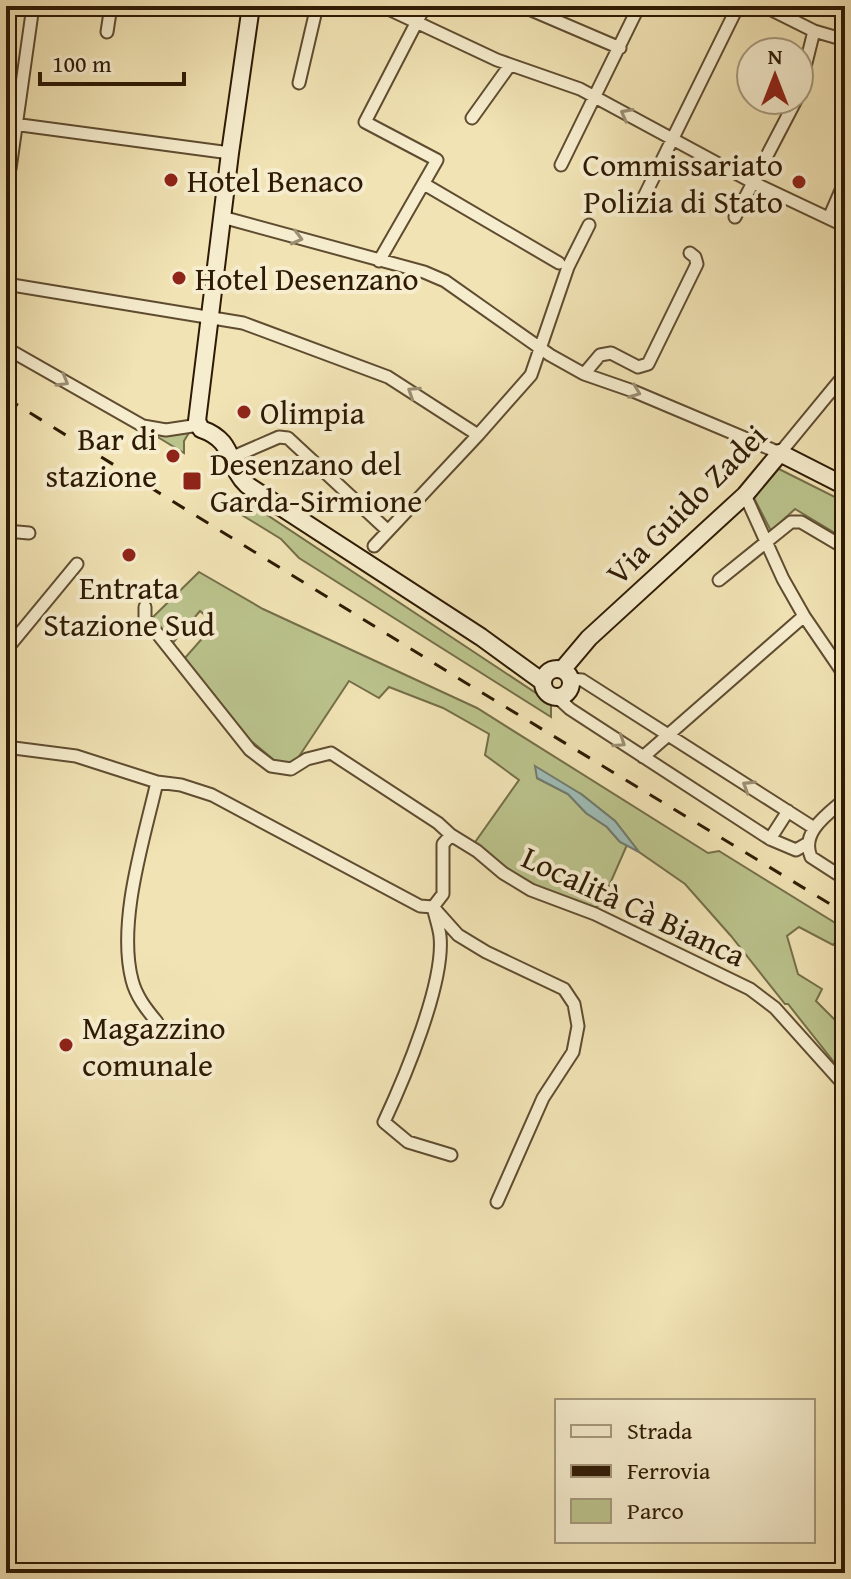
<svg xmlns="http://www.w3.org/2000/svg" width="851" height="1579" font-family="'Gentium Book Plus',serif">
<style>
.green{fill:#bbc38c;stroke:#746e48;stroke-width:2}
.water{fill:#9ebcb6;stroke:#717b6f;stroke-width:2}
.lines{fill:none;stroke-linecap:round;stroke-linejoin:round}
.street-casing{stroke:#5f4c30;stroke-width:15}
.secondary-casing{stroke:#2e1a04;stroke-width:20}
.street{stroke:#f6edce;stroke-width:11}
.secondary{stroke:#f6edce;stroke-width:16}
.rail{stroke:#2e1a04;stroke-width:3;stroke-dasharray:14 14;stroke-linecap:butt}
.oneway{stroke:#9c8e73}
.poi-dot{fill:#8f2418;stroke:#f6edce;stroke-width:3}
.labels{text-anchor:middle;dominant-baseline:central;stroke-width:8;stroke-linejoin:round;paint-order:stroke}
.poi-label{font-size:32px;fill:#2e1a04;stroke:#f6edce;text-anchor:start}
.street-label{font-size:32px;fill:#2e1a04;stroke:#f6edce}
</style>
<rect width="100%" height="100%" fill="#f1e3b4"/>
<filter id="stains"><feTurbulence type="fractalNoise" baseFrequency=".0025" numOctaves="4"/><feColorMatrix values="0 0 0 0 .2 0 0 0 0 .09 0 0 0 0 .02 0 0 0 .5 -.17"/></filter>
<radialGradient id="worn" r=".72"><stop offset=".6" stop-color="#630" stop-opacity="0"/><stop offset="1" stop-color="#630" stop-opacity=".3"/></radialGradient>
<path class="green" d="M190,431l-6,10v12l-33,-20 16,1z
M777,468l68,34v37l-50,-30 -24,22 -18,-35z
M243,499l308,204v14l-252,-159 -18,-19 -44,-27z
M199,572l64,37 214,99 231,145 11,-2 126,78 -12,16 -34,-18 -12,9 11,38 24,15 -6,12 29,29v46l-57,-72h-3l-54,-68 -46,-52 -46,-32 -24,-31 -34,-27 -44,-16 31,16 18,19 21,14 13,15 7,3 -26,59 -9,5c-51,-18 -77,-30 -119,-64l46,-65 -34,-25 4,-21 -46,-26 -54,-21 -10,11 -30,-17 -55,83 -19,-3 -25,-21 -66,-81 31,-35 -15,-13 -29,34 -18,-28z"/>
<path class="water" d="M535,766l46,28 34,27 24,31 -19,-10 -13,-15 -21,-14 -18,-19 -31,-16z"/>
<g class="lines">
<g class="street-casing">
<path id="street" d="M382,6l115,54 83,29 172,93 93,44
M522,6l98,42
M764,6l50,25 31,9
M107,32l4,-26
M299,83l18,-77
M799,91l15,-60
M472,118l38,-53
M6,123l224,30
M561,165l78,-159
M10,169l23,-163
M424,184l135,79
M638,209l100,-203
M222,217l202,55 21,9 105,74 34,19 49,17 147,62 65,-79
M735,217l61,-117
M829,218l16,-37
M379,261l58,-101 -72,-38 60,-116
M6,284l237,39 145,54 90,58
M6,348l137,78 23,4 33,-5
M584,374l16,-19 11,-2 27,14 10,-3 49,-100 -2,-7 -5,-4
M233,457l46,-20 9,1 99,92
M745,495l38,84 21,37 41,60
M6,531l23,2
M374,546l104,-111 53,-60 37,-108 21,-42
M719,580l72,-58h10l44,26
M145,607v11l105,132 21,16 20,3 16,-10 24,-6 107,70 13,12
M6,650l71,-86
M571,679l11,1 232,148
M557,697l13,12 200,130 26,11 12,-7
M6,747l70,9 81,26 24,3 31,10 208,111 13,1 25,28 28,17 78,37 10,15 4,22 -5,26 -30,46 -46,104
M643,757l161,-141
M157,782c-13,57 -40,140 -25,198 4,16 14,29 25,42
M845,799c-17,15 -45,33 -34,58l34,22
M770,839l18,-28
M433,907l10,-13v-50l8,-9 26,16 26,22 28,17 64,24 155,75 25,19 70,78
M434,911c2,8 5,17 6,25 5,47 -36,143 -56,186l24,20 43,13"/>
</g>
<g class="secondary-casing">
<path id="secondary" d="M251,6l-21,147 -33,268 4,8c35,12 25,36 46,56l234,152 62,45
M543 683a14 14 0 1 1 28 0a14 14 0 1 1-28 0Z
M562,670l27,-32 156,-143 35,-42 65,33"/>
</g>
<use href="#street" class="street"/>
<use href="#secondary" class="secondary"/>
<path class="rail" d="M6,398l460,285 379,230"/>
</g>
<defs><path id="oneway-chevron" d="M-2-3.5L2.5 0L-2 3.5" fill="none" stroke-width="1.6" stroke-linecap="round" stroke-linejoin="round" transform="scale(2)"/></defs>
<g class="oneway">
<use href="#oneway-chevron" transform="translate(626 114) rotate(-152)"/>
<use href="#oneway-chevron" transform="translate(297 238) rotate(15)"/>
<use href="#oneway-chevron" transform="translate(63 381) rotate(30)"/>
<use href="#oneway-chevron" transform="translate(413 392) rotate(-147)"/>
<use href="#oneway-chevron" transform="translate(635 392) rotate(21)"/>
<use href="#oneway-chevron" transform="translate(620 742) rotate(33)"/>
<use href="#oneway-chevron" transform="translate(748 786) rotate(-148)"/>
</g>
<g class="poi-dot">
<circle cx="171" cy="180" r="8"/>
<circle cx="799" cy="182" r="8"/>
<circle cx="179" cy="278" r="8"/>
<circle cx="244" cy="412" r="8"/>
<circle cx="173" cy="456" r="8"/>
<rect x="182" y="471" width="20" height="20" rx="4"/>
<circle cx="129" cy="555" r="8"/>
<circle cx="66" cy="1045" r="8"/>
</g>
<g class="labels">
<g class="poi-label">
<text x="783" y="164" text-anchor="end">Commissariato<tspan x="783" dy="37">Polizia di Stato</tspan></text>
<text x="187" y="180">Hotel Benaco</text>
<text x="195" y="278">Hotel Desenzano</text>
<text x="260" y="412">Olimpia</text>
<text x="157" y="438" text-anchor="end">Bar di<tspan x="157" dy="37">stazione</tspan></text>
<text x="210" y="463">Desenzano del<tspan x="210" dy="37">Garda-Sirmione</tspan></text>
<text x="129" y="587" text-anchor="middle">Entrata<tspan x="129" dy="37">Stazione Sud</tspan></text>
<text x="82" y="1027">Magazzino<tspan x="82" dy="37">comunale</tspan></text>
</g>
<g class="street-label">
<text transform="translate(686 504) rotate(-45)">Via Guido Zadei</text>
<text transform="translate(634 906) rotate(25)">Località Cà Bianca</text>
</g>
</g>
<rect width="851" height="1579" fill="none" stroke="#f1e3b4" stroke-width="32"/>
<rect x="8" y="8" width="835" height="1563" fill="none" stroke="#2e1a04" stroke-width="4"/>
<rect x="16" y="16" width="819" height="1547" fill="none" stroke="#2e1a04" stroke-width="2"/>
<rect x="555" y="1399" width="260" height="144" fill="#f6edce" stroke="#a6997d" stroke-width="2"/>
<rect x="571" y="1425" width="40" height="12" fill="#f6edce" stroke="#a6997d" stroke-width="2"/>
<text x="627" y="1439" font-size="24" fill="#2e1a04">Strada</text>
<rect x="571" y="1465" width="40" height="12" fill="#2e1a04" stroke="#a6997d" stroke-width="2"/>
<text x="627" y="1479" font-size="24" fill="#2e1a04">Ferrovia</text>
<rect x="571" y="1499" width="40" height="24" fill="#bbc38c" stroke="#a6997d" stroke-width="2"/>
<text x="627" y="1519" font-size="24" fill="#2e1a04">Parco</text>
<g transform="translate(775 76)"><circle r="38" fill="#f6edce" stroke="#a6997d" stroke-width="2"/>
<path d="M0-6L14 30L0 20L-14 30Z" fill="#8f2418"/>
<text y="-12" font-size="22" font-weight="bold" text-anchor="middle" fill="#2e1a04">N</text>
</g>
<path d="M40 72v12h144v-12" fill="none" stroke="#2e1a04" stroke-width="4"/>
<text x="52" y="72" font-size="24" fill="#2e1a04" stroke="#f6edce" stroke-width="6" paint-order="stroke">100 m</text>
<rect width="100%" height="100%" filter="url(#stains)"/>
<rect width="100%" height="100%" fill="url(#worn)"/>
</svg>
